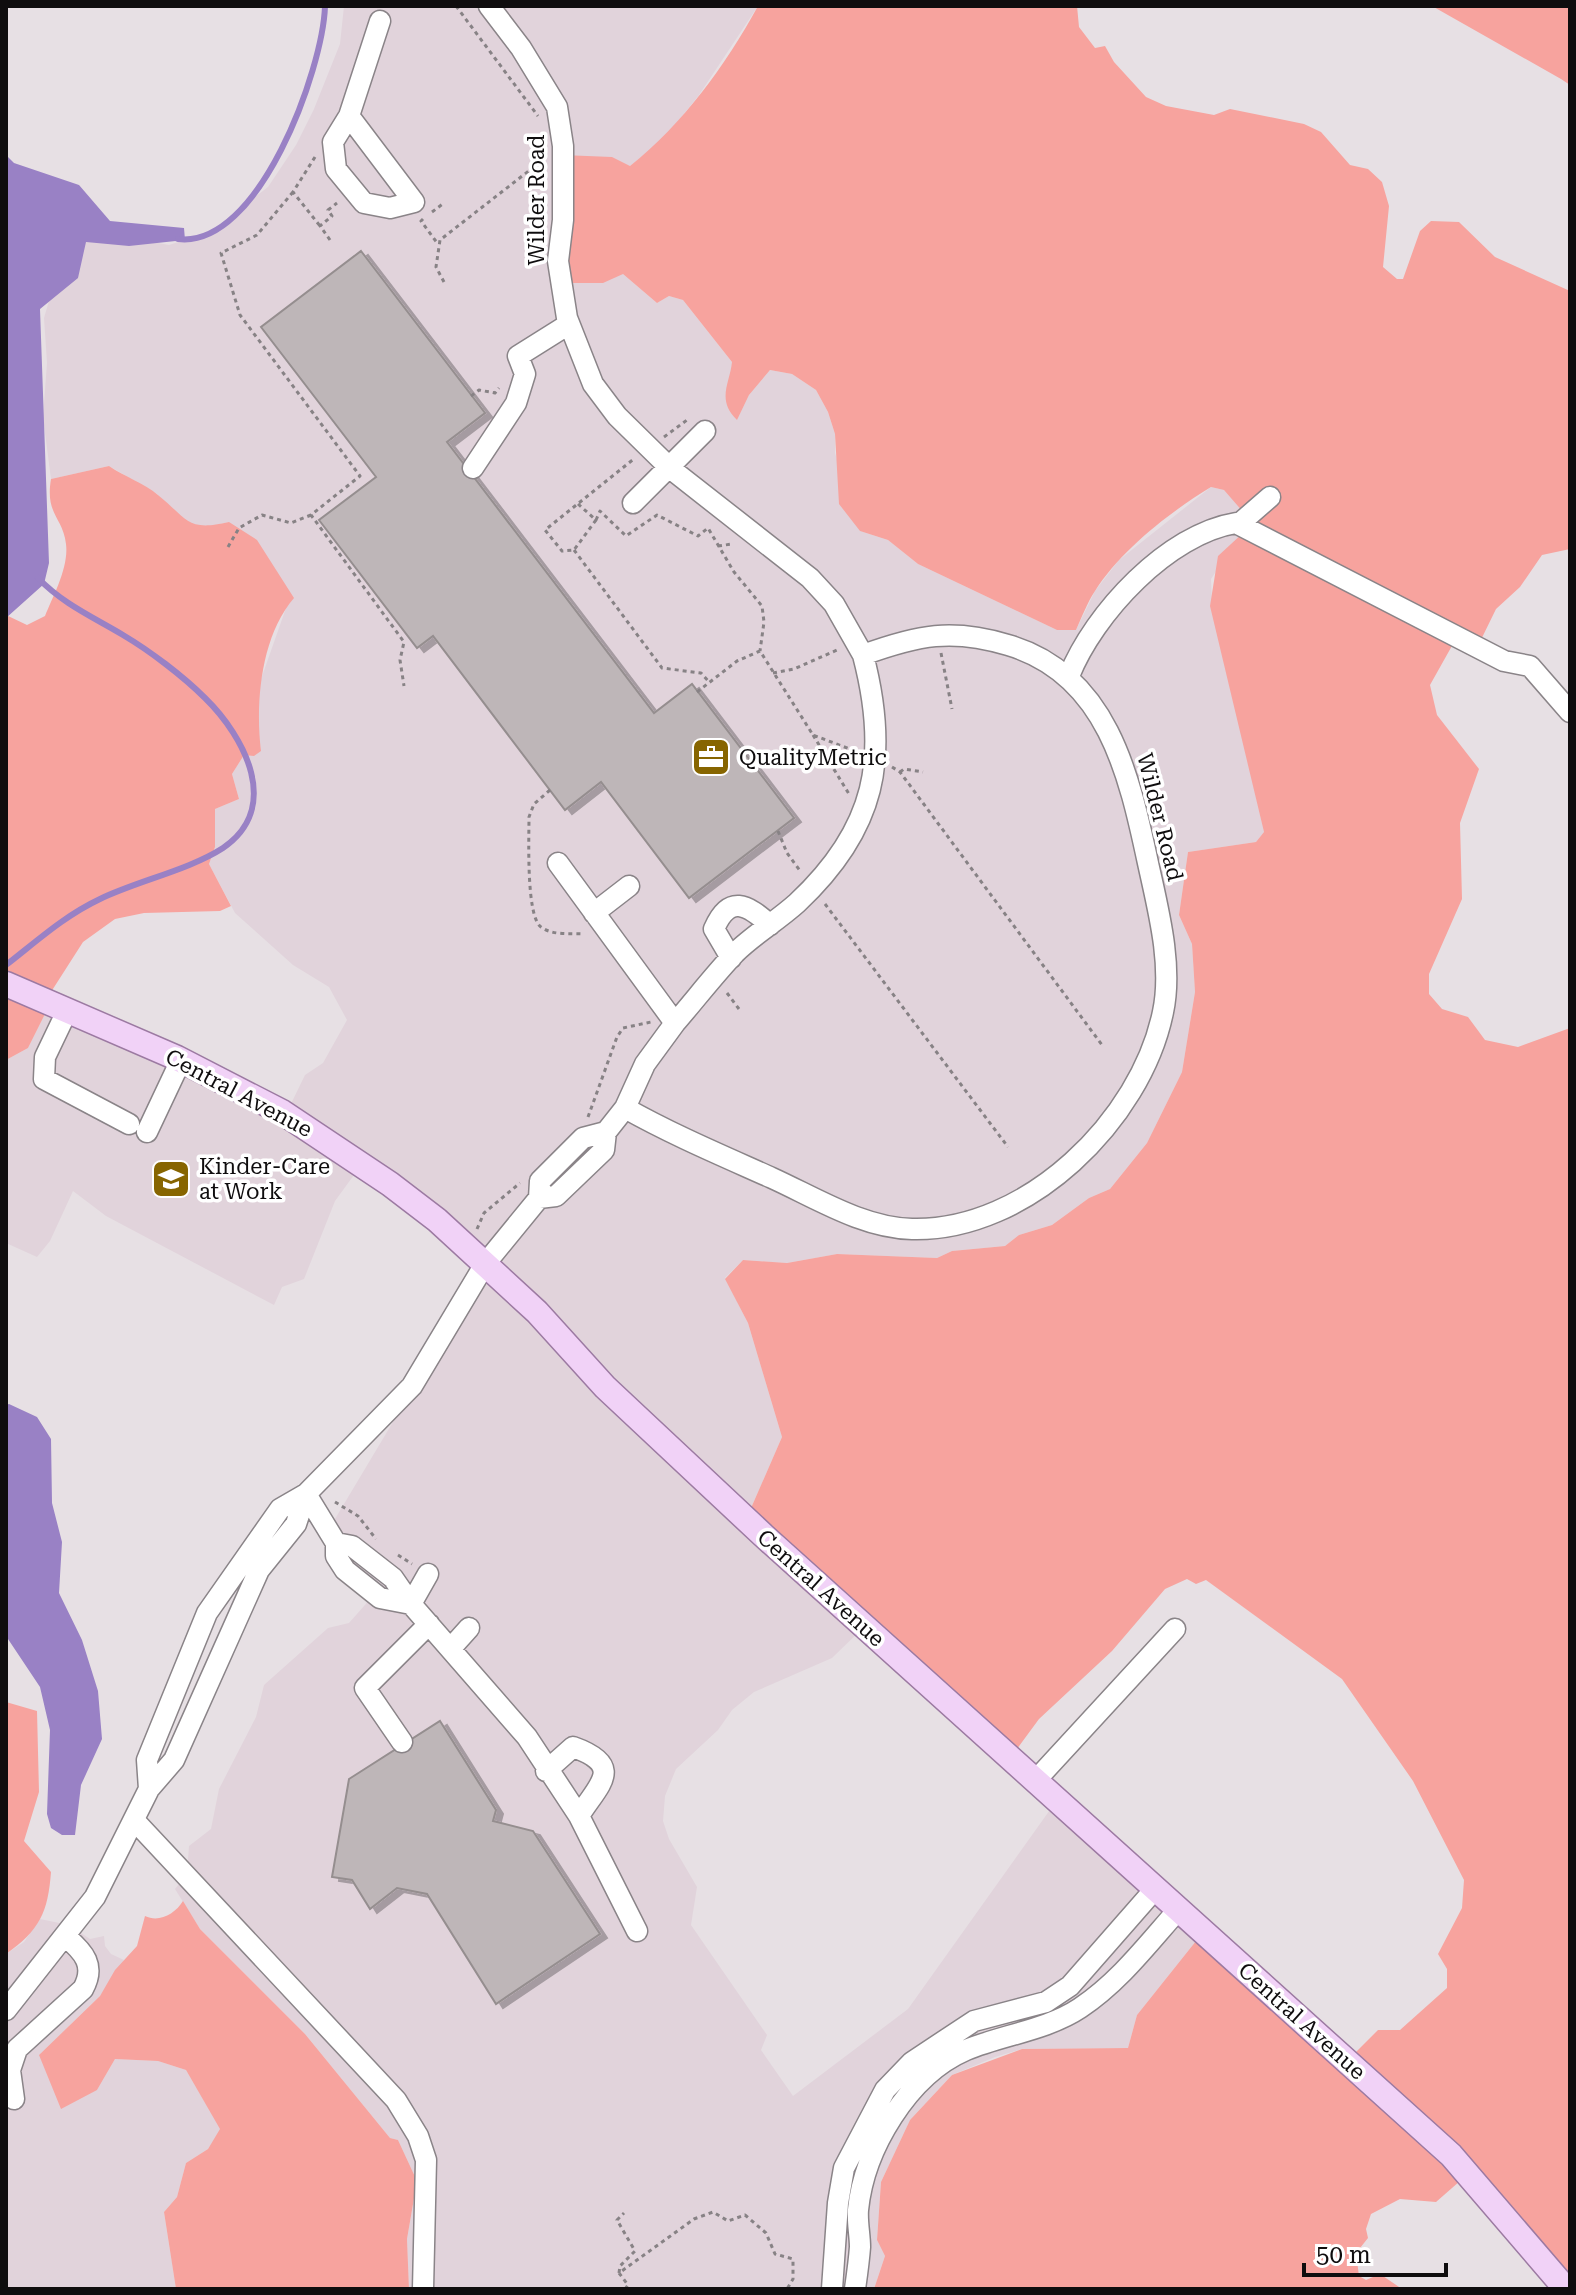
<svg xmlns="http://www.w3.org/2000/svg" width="1576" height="2295" font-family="'Roboto Serif',serif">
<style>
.built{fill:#e1d3db}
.green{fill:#f7a39e}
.water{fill:#9981c5}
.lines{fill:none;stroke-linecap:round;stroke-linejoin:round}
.stream{stroke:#9981c5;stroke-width:6}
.building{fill:#beb6b8;stroke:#958e8f;stroke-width:2;filter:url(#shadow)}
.minor-casing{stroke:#8a8488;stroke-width:23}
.major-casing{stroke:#9c7aa2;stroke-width:27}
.path{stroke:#878285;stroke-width:3;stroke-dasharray:4 4;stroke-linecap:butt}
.minor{stroke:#fff;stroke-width:20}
.major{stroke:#f1d2f7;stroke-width:24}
.labels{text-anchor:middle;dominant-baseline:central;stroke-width:7;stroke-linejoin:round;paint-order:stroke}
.street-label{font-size:22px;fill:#0f0d0e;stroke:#fff}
.poi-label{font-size:22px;fill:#0f0d0e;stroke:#fff;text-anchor:start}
</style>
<defs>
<filter id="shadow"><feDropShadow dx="7" dy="4" stdDeviation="0" flood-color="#0004"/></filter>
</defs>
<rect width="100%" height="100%" fill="#e7e0e4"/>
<path class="built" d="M344,6h414l-59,89 -36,45 -33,26 -7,-1v109l34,29 12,-7 14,4 49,62 5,57 12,-24 21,-25 22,4 24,16 12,22 7,22v19l25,78 28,9 30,24 139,66h19l19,-39 24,-31 92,-73 13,3 12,11 12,22 -37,56 1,24 52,229 -8,10 -68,10 -9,63 13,29 3,48 -13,80 -35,71 -37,46 -21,9 -37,27 -33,10 -14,11 -53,5 -15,7 -100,-4 -50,9 -44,-3 -18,18 23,45 34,114 -34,78 117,111 -33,32 -78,34 -22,18 -14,20 -42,39 -11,27 -2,25 6,18 28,48 -6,38 76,110 -6,15 32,46 115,-87 149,-209 147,131 -67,84 -9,33 -106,1 -27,8 -43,18 -42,45 -29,62 -4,58 8,16 -11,33h-465l-2,-50 10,-58 -19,-41 -8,-2 -85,-104 -105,-105 -25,-40 12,-15 2,-28 22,-17 8,-40 37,-72 8,-32 64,-57 21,-5 23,-26 -36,-55 -1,-23 150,-251 -123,-104 -27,37 -31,78 -22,8 -8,18 -168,-89 -33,-25 -23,50 -13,16 -31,-14v-183l22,-12 19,-38 240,102 18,-37 18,-12 24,-43 -18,-33 -36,-22 -58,-52 -26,-49 6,-17v-38l24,-10 -7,-25 12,-19 17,-4 -5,-35 4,-34 26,-74 -57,-86 -22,5 -20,-3 -30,-30 -48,-28 -58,13 -8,-62 4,-54 -3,-45 9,-31 30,-51 44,1 42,8 41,-13 58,-45 28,-42 18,-36 26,-65z
M40,1919l29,6 21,14 14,-3 1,10 6,8 13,6 -24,36 -61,59 58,35 18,-31 43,2 28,9 35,59 -13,20 -22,14 -9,34 -13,15 12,77h-170v-335l18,-12z"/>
<path class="green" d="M758,6h319l2,21 16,21 10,-2 9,16 32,35 20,9 48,9 16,-6 74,15 17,8 29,33 18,4 14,13 7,24 -6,61 14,12h6l17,-48 11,-10 28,1 36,35 75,34v258l-28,6 -22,32 -24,22 -21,43 -22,-8 -23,41 7,30 42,54 -19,54 2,76 -33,75v20l13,15 26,8 17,23 33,7 52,-19v1253l-102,-107 -32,28 -36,-3 -29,15 -5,15 2,9 -12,15 3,23 7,4 14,-6 22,15h-528l11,-33 -8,-16 4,-58 29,-62 42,-45 70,-26 106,-1 9,-33 67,-84 144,129 30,-30h22l47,-42v-19l-9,-15 24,-46 2,-28 -51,-99 -71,-102 -136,-99 -10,4 -9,-5 -22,10 -53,62 -73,68 -28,38 -263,-242 34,-78 -34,-114 -23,-44 18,-19 44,3 50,-9 100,4 15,-7 53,-5 14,-11 33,-10 37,-27 21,-9 37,-46 35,-71 13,-80 -3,-48 -13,-29 9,-63 68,-10 8,-10 -54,-226 8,-50 26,-24v-19l-20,-23 -13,-3c-41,25 -90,63 -116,104 -8,12 -13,26 -19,39h-19l-139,-66 -30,-24 -28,-9 -21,-27 -4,-70 -7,-22 -12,-22 -24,-16 -22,-4 -21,25 -12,25c-21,-20 -7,-37 -5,-58l-49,-62 -14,-4 -12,7 -34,-29 -20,9h-36l-15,-38 10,-90 50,2 18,9c53,-42 95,-100 128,-160z
M1432,6h138v79l-9,-6z
M109,466c16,11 35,17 49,29 30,24 28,37 71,27l28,18 37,58c-33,38 -39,105 -33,153l-7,5 -10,-1 -12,19 7,25 -24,10v38l-6,17 22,42 -11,5 -76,2 -29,6 -32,23 -32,50 -4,18 -19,38 -22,12v-445l21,10 18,-9c8,-20 24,-49 21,-72 -3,-27 -21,-29 -15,-65z
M6,1702l31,9 2,81 -15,49 27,31c-3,40 -11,58 -45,82z
M183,1901l17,28 105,105 85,104 8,2 19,41 -10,58 2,50h-233l-12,-77 13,-15 9,-34 22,-14 12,-20 -34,-59 -28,-9 -43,-2 -18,31 -36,19 -22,-54 61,-59 15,-26 22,-24 8,-30c14,7 30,-2 38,-15z"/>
<path class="water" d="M6,155l8,8 65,22 31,36 74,7 1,12 -56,6 -43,-4 -8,36 -38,31 9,254 -5,21 -38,34z
M9,1404l28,13 14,22 1,64 10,39 -3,51 23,47 16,51 4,48 -21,46 -6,50h-13l-11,-7 -4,-14 3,-84 -10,-43 -34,-51v-231z"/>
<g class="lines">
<path class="stream" d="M178,239c81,10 145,-170 147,-233
M6,965c31,-24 58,-49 94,-66 37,-18 89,-29 123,-51 59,-40 22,-111 -18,-150 -22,-22 -55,-47 -82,-63 -30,-18 -60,-31 -85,-57"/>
</g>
<path class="building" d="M361,251l124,162 -38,29 207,271 38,-29 102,134 -105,80 -88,-116 -36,28 -132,-174 -16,12 -98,-128 57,-43 -115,-150z
M440,1721l56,89 -3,11 40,10 67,103 -104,70 -69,-110 -30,-6 -27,21 -18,-29 -20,-3 17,-98z"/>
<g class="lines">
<g class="minor-casing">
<path id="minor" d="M349,116l65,86 -24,6 -26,-5 -28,-34 -3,-27 16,-26 31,-95
M473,468l43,-65 9,-29 -7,-18 51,-32
M633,503l72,-72
M1239,524l31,-27
M1069,676c25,-63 99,-142 167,-153l268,138 26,5 40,46
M558,863l117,160 -30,41 -20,44
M594,913l35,-27
M731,958l-17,-29c15,-35 33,-25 56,-4
M67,1011l-22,46 -1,22 85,45
M675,1023c20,-23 39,-48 60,-70 18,-18 42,-32 62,-50 79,-74 93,-145 66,-248
M147,1132l34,-72
M539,1198l17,-2 48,-46 2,-18
M336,1543l16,3 41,32 18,26 116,133 52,79 58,115
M411,1604l-31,-6 -35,-28 -9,-14v-13l-30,-49 106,-108 73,-122 54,-66 1,-17 43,-43 23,-6 19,-24c48,27 98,48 147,70 44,20 91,50 140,51 115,3 229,-109 251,-217 10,-47 -5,-103 -15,-149 -19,-89 -41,-189 -140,-218 -56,-17 -90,-10 -145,10l-29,-51 -24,-26 -139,-109 -54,-53 -24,-32 -26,-66 -9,-57 5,-41v-74l-6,-39 -36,-59 -32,-42
M411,1604l17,-30
M451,1648l18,-20
M402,1742l-37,-54 64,-64
M546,1771l27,-24c54,19 24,39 6,69
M1035,1781l140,-152
M149,1789l-2,-29 60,-147 73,-104 26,-15
M134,1820l262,280 22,36 8,24 -3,129
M6,2010l89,-113 54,-108 25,-29 85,-190 37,-46 10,-30
M14,2099l-4,-29 7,-21 66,-60c13,-23 1,-37 -17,-52
M832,2289l6,-86 6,-35 41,-78 27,-28 62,-41 72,-19 24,-16 85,-97
M855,2289c2,-14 4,-28 5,-42 0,-12 -3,-25 -2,-37 6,-61 50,-135 108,-160 36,-15 81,-20 114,-42 39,-26 67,-63 98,-98"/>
</g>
<g class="major-casing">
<path id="major" d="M6,984l171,74 105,54 108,72 47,36 100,92 68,75 159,149 687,619 115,134"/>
</g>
<path class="path" d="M456,6l82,110
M315,157l-22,35 27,34
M293,192l-36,43 -36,18 19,62 120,161 -49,39 93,127 -4,18 4,26
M432,212l12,-9
M423,219l-2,2 17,23
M330,240l-10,-14 12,-10 -4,-6 9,-7
M444,282l-8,-15 4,-27 104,-81
M471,396l8,-6 16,3 4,-5
M664,437l23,-17
M578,504l18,16 -22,30 -12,1 -17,-21 90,-72
M596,520l4,-9 26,25 31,-21 41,21 10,-8 26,44 28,34 2,16 -4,29
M718,546l14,-2
M228,547l11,-19 23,-13 29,8 20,-8
M574,550l88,118 39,5 8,9
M941,653l11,56
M773,673l21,-4 43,-19
M697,692l40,-31 23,-10 53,84 42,16
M813,735l36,59
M892,767l8,5 202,273
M900,772l4,-3 19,3
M550,790l-16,14 -5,13c0,22 -3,99 12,110 12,9 30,6 43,7
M778,831l9,22 14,19
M825,904l183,243
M727,993l12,16
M588,1117l29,-80 6,-9 28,-6
M477,1229l7,-16 36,-30
M335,1502l23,14 18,23
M398,1555l14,9
M619,2273l1,-7 15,-15 -18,-31 7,-7
M625,2289l3,-4 -9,-12 75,-54 19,-7 15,9 17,-6 21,18 9,21 18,5v20l-6,10"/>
<use href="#minor" class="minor"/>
<use href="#major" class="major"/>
</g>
<defs>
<g id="office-square" transform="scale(2)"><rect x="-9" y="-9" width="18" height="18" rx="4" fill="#876500" stroke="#fff"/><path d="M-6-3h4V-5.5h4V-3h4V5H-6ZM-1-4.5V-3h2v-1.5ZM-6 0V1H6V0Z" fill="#fff"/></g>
<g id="school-square" transform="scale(2)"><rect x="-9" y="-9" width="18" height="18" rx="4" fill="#876500" stroke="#fff"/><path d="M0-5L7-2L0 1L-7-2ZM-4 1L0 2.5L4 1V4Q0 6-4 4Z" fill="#fff"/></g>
</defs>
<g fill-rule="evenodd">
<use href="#office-square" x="711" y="757"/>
<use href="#school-square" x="171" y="1179"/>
</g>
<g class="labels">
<g class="street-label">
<text transform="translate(536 200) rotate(-90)">Wilder Road</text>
<text transform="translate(1160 817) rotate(76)">Wilder Road</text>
<text transform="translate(239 1093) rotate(28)">Central Avenue</text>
<text transform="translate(821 1588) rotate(42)">Central Avenue</text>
<text transform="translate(1302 2021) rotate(42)">Central Avenue</text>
</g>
<g class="poi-label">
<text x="739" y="757">QualityMetric</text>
<text x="199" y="1166">Kinder-Care<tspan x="199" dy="25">at Work</tspan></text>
</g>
</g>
<rect width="1576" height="2295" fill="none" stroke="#0f0d0e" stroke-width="16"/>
<path d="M1304 2263v12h142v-12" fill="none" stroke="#0f0d0e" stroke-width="4"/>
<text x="1316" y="2263" font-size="24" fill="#0f0d0e" stroke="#ffffff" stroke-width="6" paint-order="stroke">50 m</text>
</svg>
